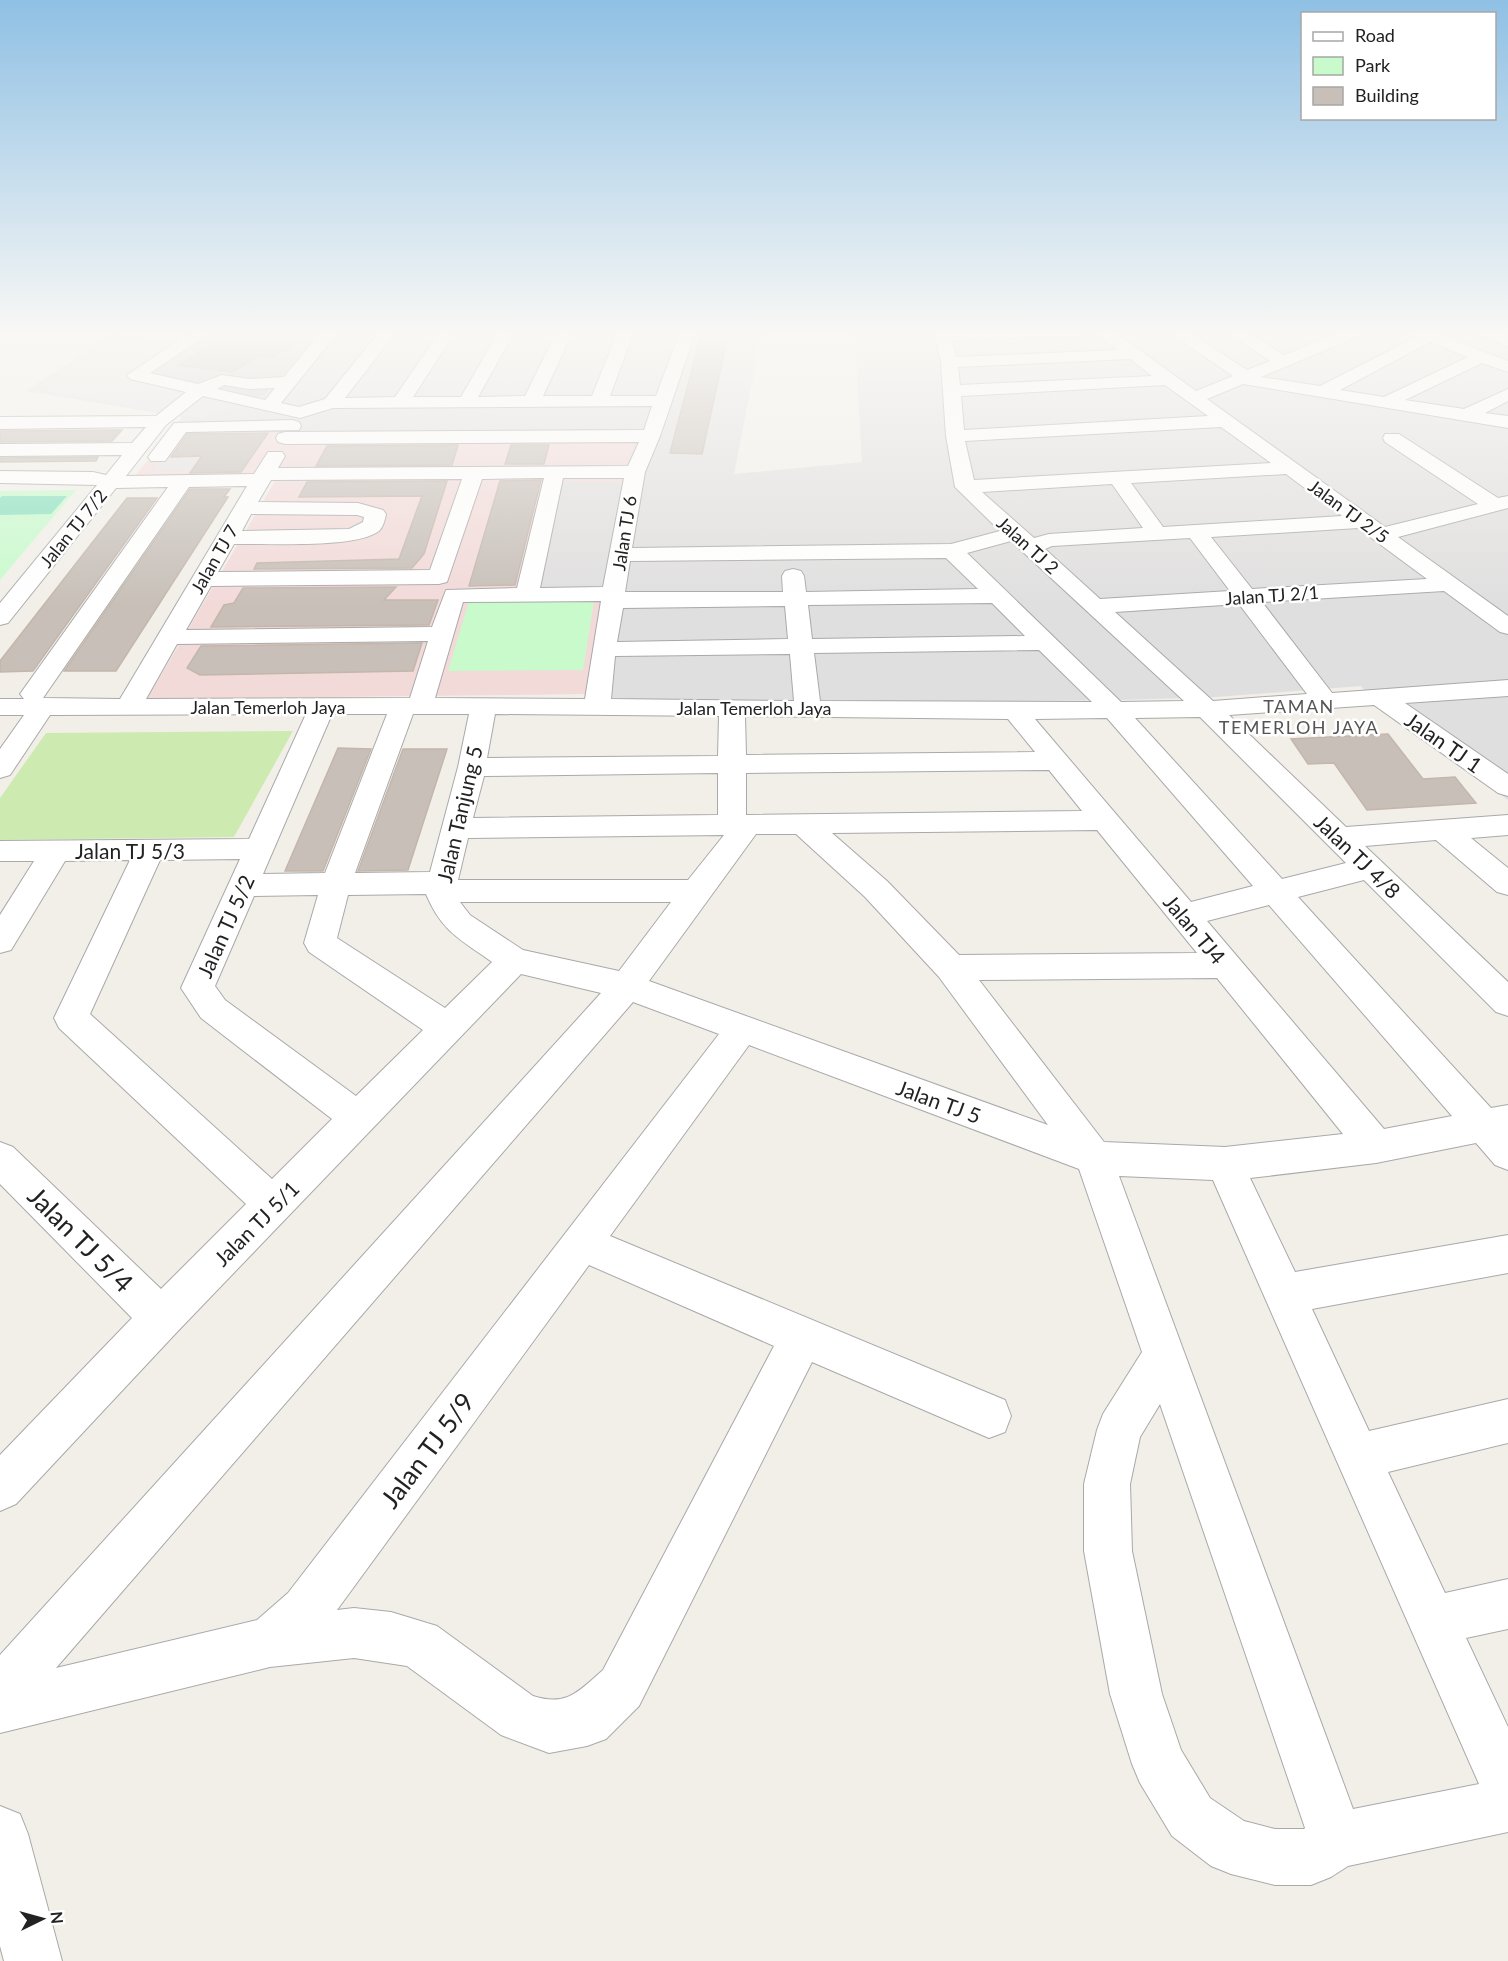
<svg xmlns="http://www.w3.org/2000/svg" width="1508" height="1961" font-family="Lato,sans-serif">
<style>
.residential{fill:#e0dfdf}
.commercial{fill:#f2dad9}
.religious{fill:#d0d0d0}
.grass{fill:#cdebb0}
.park{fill:#c8facc}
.pitch{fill:#88e0be}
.parking{fill:#e2e2e2}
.building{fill:#c7bfb8;stroke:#c4b6ab;stroke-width:1.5}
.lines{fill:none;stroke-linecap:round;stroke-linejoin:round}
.minor-casing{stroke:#a9a9a9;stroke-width:2}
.minor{fill:#fff;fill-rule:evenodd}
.labels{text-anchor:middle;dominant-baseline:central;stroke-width:5;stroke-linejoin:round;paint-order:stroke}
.far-street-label{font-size:18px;fill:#222;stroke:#fff}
.far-neighbourhood-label{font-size:18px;letter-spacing:1.5px;fill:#555;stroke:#fff}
.street-label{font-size:21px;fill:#222;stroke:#fff}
.near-street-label{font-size:26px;fill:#222;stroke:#fff}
</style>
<rect width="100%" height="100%" fill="#f2efe9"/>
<path class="residential" d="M194,331h568l-28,143 128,-12 -8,-131h654v469l-127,-89 -20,-25 -145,11 -94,3 -506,5 -28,-11 -54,-105 -256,-154 6,-13h-106l4,-5 -156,-26 85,-57 67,7z"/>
<path class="commercial" d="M178,422h107l-7,13 361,-3 -18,50h-61l-26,107h69l-15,105 -441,5 128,-218 -143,-1z"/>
<path class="religious" d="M212,331h89l19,3 -56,62 -16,2 -104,-26z"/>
<path class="grass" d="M293,731l-59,106 -234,3v-42l46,-65z"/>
<path class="park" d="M76,490l-76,90v-89z
M469,601h125l-11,69 -135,1z"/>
<path class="pitch" d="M2,496h65l-16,18 -51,1v-17z"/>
<path class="parking" d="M116,338l58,5 -47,33 57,19 -18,18 -116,-21 -6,-8z
M198,397l33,9 -28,12 -23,-3z
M163,458h35l-9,13h-36z"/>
<path class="building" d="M251,331h27l29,4 -33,22 -15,-2 -27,17 -53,-7 46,-28 13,2z
M702,331h27l-27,123 -32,-1z
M122,430l-10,11 -112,1v-11z
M268,433l-27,39 -51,1 12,-17 -31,1 16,-23z
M458,445l-6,20 -136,1 11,-20z
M511,445h38l-5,19h-39z
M98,457l-2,4 -96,1v-4z
M541,480l-26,105 -46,1 31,-105z
M447,481l-23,73 -12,14 -158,1 3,-6 142,-4 23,-63 -123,1 8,-15z
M190,489h40l-6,8h4l-112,174h-52z
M127,498h30l-124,173 -33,1v-11z
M396,587l-12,13h54l-9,25 -218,2 13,-22 10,-2 9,-15z
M422,643l-9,28 -213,4 -13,-7 14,-22z
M1388,734l35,45 32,-2 21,26 -109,7 -33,-47 -26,1 -17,-25z
M338,748l33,1 -48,122h-38z
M403,749h44l-39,121 -50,1z"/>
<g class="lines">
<g class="minor-casing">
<path id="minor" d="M193,331h20l-63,42 48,11 24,-9 27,4 35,-2 38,-46h17l-58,72 18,4 26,-8 55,-68h17l-52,67 50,-1 45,-66h16l-43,66h48l38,-66h16l-37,66 47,-1 32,-65h16l-30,65h49l26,-65h16l-24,65h46l24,-65h16l-36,105 -15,36 -13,76 319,-4 49,-13 -45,-44 -9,-51 -5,-74 -7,-31h156l-8,5 -130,4 4,17 161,-7 -23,-19h19l83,60 37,-15 -66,-45h20l60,39 23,-9 -44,-30h20l38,24 59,-24h23l-2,3 -103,43 59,9 96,-49 -8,-6 28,2 72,28v11l-26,-9 -77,37 59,9 44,-20v12l-23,12 23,3v12l-265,-44 -36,15 178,128 93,-23 -93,-62 -2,-4 2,-4h14l99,64 10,-2v12l-110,29 110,79v18l-8,-2 -56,-41 -182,11 70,91 176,-13v16l-103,7 103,71v22l-10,-3 -124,-88 -145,10 117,112 162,-12v20l-37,3 37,30v27l-11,-3 -61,-52 -71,6 143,136v34l-12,-4 -132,-132 -66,17 193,211 17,-3v65l-13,-5 -19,-22 -100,20 -126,15 45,94 213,-37v38l-196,36 57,122 139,-32v44l-120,29 57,121 63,-14v50l-42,9 42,89v105l-160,34 -17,11 -20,8h-36l-44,-11 -20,-8 -39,-30 -32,-53 -8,-19 -22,-70 -26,-143v-67l13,-54 6,-16 39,-62 -63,-183 -330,-124 -139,191 395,164 6,16 -6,16 -16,6 -177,-76 -173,344 -33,33 -19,7 -38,7 -48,-18 -94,-69 -53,-8 -84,9 -270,66v-78l601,-662 -80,-19 -345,359 -160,171 -16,7v-56l132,-137 -132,-134v-42l13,5 148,142 85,-85 -187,-176 -5,-10 76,-158 -65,1 -54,89 -11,3v-38l34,-54h-34v-20l249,-2 57,-125 -256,1 -40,60 -10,3v-29l24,-34h-24v-16h24l-4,-5 148,-207 -52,1 -108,135 -8,2v-22l97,-118 -97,-2v-12l93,1 13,3 16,-20 -122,1v-12l132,-1 14,-16 -146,2v-12l156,-1 30,-24 -56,-13 -3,-4zM1430,342l38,15 -84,40 -44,-7zM1130,359l22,17 -192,9 -2,-18zM224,385l25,4 26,-1 -10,12 -48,-11zM1165,385l43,31 -244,14 -3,-34zM203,396l97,22 33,-10 319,-2 -8,24 -359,2 -7,2 -2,4 2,4 7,2 354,-2 -11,24 -350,2 7,-12 -3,-4h-14l-14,22 -128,2 40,-51zM1221,427l50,36 -297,17 -9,-39zM1286,474l56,42 -179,11 -32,-44zM544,478l-27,110 -71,2 -14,37 -246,3 25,-44 228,-2 8,-2 35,-103zM563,478h61l-21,109 -63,1zM462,479l-32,91 -212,2 16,-28c33,-1 121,5 145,-13 4,-4 6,-11 7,-17l-3,-4 -25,-7 -100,-1 13,-22zM1112,484l31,44 -94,6 -15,4 -52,-46zM247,486l-127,213 -77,-1 146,-211zM251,514l106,1 7,2 -1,5 -14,7 -107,2zM1358,528l69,51 -175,10 -41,-52zM1190,538l40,53 -130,8 -55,-50 7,-3zM1011,541l173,160 -63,1 -154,-149zM946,558l32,31 -172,3 -2,-16 -3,-5 -8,-2 -8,2 -3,5 1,16h-158l5,-31zM601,601l-16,98 -150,-1 28,-96zM992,603l33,33 -213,3 -4,-34zM1239,604l68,90 -94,7 -98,-89zM785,606l3,33 -171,3 6,-34zM428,641l-18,57 -264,1 31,-55zM1039,650l53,52 -272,-1 -6,-48zM790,654l4,47 -183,-2 4,-43zM332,714h55l-62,159 -62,1zM413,714h56l-11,53 -28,105 -75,1zM495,714l224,2 -1,40 -231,2zM745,716l263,3 27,33 -289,3zM1200,717l146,146 -64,16 -147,-161zM1107,718l146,168 -62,16 -156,-183zM1049,770l33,41 -336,4v-42zM718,773v42l-245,3 11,-42zM1097,830l100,123 -238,2 -72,-74 -55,-48zM756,834h40l69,63 74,80 109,148 -399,-144zM724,835l-36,45h-230l10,-42zM240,859l-59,129 20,30 131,101 -60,60 -182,-165 70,-154zM426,894c16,38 34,45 66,68l-47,46 -108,-70 11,-43zM318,895l-14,48 5,9 114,78 -67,66 -131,-96 -10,-14 39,-90zM460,902h211l-52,69 -96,-21 -53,-35zM1269,905l183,211 -68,13 -177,-208zM1217,978l126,156 -118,13 -121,-5 -125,-162zM633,1002l86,32 -431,559 -31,27 -201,48zM1119,1176l94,4 266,604 -126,25zM589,1265l185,81 -171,324c-24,21 -36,37 -70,26l-96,-70 -46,-14 -37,-4 -17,2zM1160,1404l145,424 -1,1h-29l-31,-8 -34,-23 -29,-48 -19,-56 -30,-143 -2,-67 10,-47z
M1474,331h24l10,4v11l-32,-12z
M292,420l7,2 2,4 -2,4 -113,2 -21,29h-14l-3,-4 26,-34z
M0,1806l20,8 8,20 34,127h-58l-4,-15z"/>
</g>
<use href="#minor" class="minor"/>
</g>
<linearGradient id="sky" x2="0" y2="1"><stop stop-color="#8fc0e4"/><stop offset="0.55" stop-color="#f9f8f5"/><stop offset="1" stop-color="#f9f8f5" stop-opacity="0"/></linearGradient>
<rect width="1508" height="606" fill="url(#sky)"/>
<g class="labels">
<g class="far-street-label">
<text transform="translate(1349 511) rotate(36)">Jalan TJ 2/5</text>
<text transform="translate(73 528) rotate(-51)">Jalan TJ 7/2</text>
<text transform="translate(624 533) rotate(-81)">Jalan TJ 6</text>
<text transform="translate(1028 545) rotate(42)">Jalan TJ 2</text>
<text transform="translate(214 559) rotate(-60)">Jalan TJ 7</text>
<text transform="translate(1272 595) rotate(-4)">Jalan TJ 2/1</text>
<text x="268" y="707">Jalan Temerloh Jaya</text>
<text x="754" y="708">Jalan Temerloh Jaya</text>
</g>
<g class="far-neighbourhood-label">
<text x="1299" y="706">TAMAN<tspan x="1299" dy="21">TEMERLOH JAYA</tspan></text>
</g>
<g class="street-label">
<text transform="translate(1444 742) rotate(35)">Jalan TJ 1</text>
<text transform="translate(459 814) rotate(-77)">Jalan Tanjung 5</text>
<text x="130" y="850">Jalan TJ 5/3</text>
<text transform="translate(1358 856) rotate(44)">Jalan TJ 4/8</text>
<text transform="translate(225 926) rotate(-66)">Jalan TJ 5/2</text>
<text transform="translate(1195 929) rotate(50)">Jalan TJ4</text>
<text transform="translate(939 1101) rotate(20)">Jalan TJ 5</text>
<text transform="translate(256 1223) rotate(-45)">Jalan TJ 5/1</text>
</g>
<g class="near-street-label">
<text transform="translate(81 1239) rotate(45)">Jalan TJ 5/4</text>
<text transform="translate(427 1450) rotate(-53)">Jalan TJ 5/9</text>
</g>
</g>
<rect x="1301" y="12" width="195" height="108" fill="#ffffff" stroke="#a7a7a7" stroke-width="1.5"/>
<rect x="1313" y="32" width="30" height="9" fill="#ffffff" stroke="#a7a7a7" stroke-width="1.5"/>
<text x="1355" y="42" font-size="18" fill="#222222">Road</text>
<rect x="1313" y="57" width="30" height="18" fill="#c8facc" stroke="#a7a7a7" stroke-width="1.5"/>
<text x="1355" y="72" font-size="18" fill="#222222">Park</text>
<rect x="1313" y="87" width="30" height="18" fill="#c7bfb8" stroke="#a7a7a7" stroke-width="1.5"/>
<text x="1355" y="102" font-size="18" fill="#222222">Building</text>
<g transform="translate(42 1919) rotate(85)" stroke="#ffffff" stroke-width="4.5" paint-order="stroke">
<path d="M0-4.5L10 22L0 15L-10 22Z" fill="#222222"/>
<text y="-9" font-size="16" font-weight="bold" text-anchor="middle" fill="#222222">N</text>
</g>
</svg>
